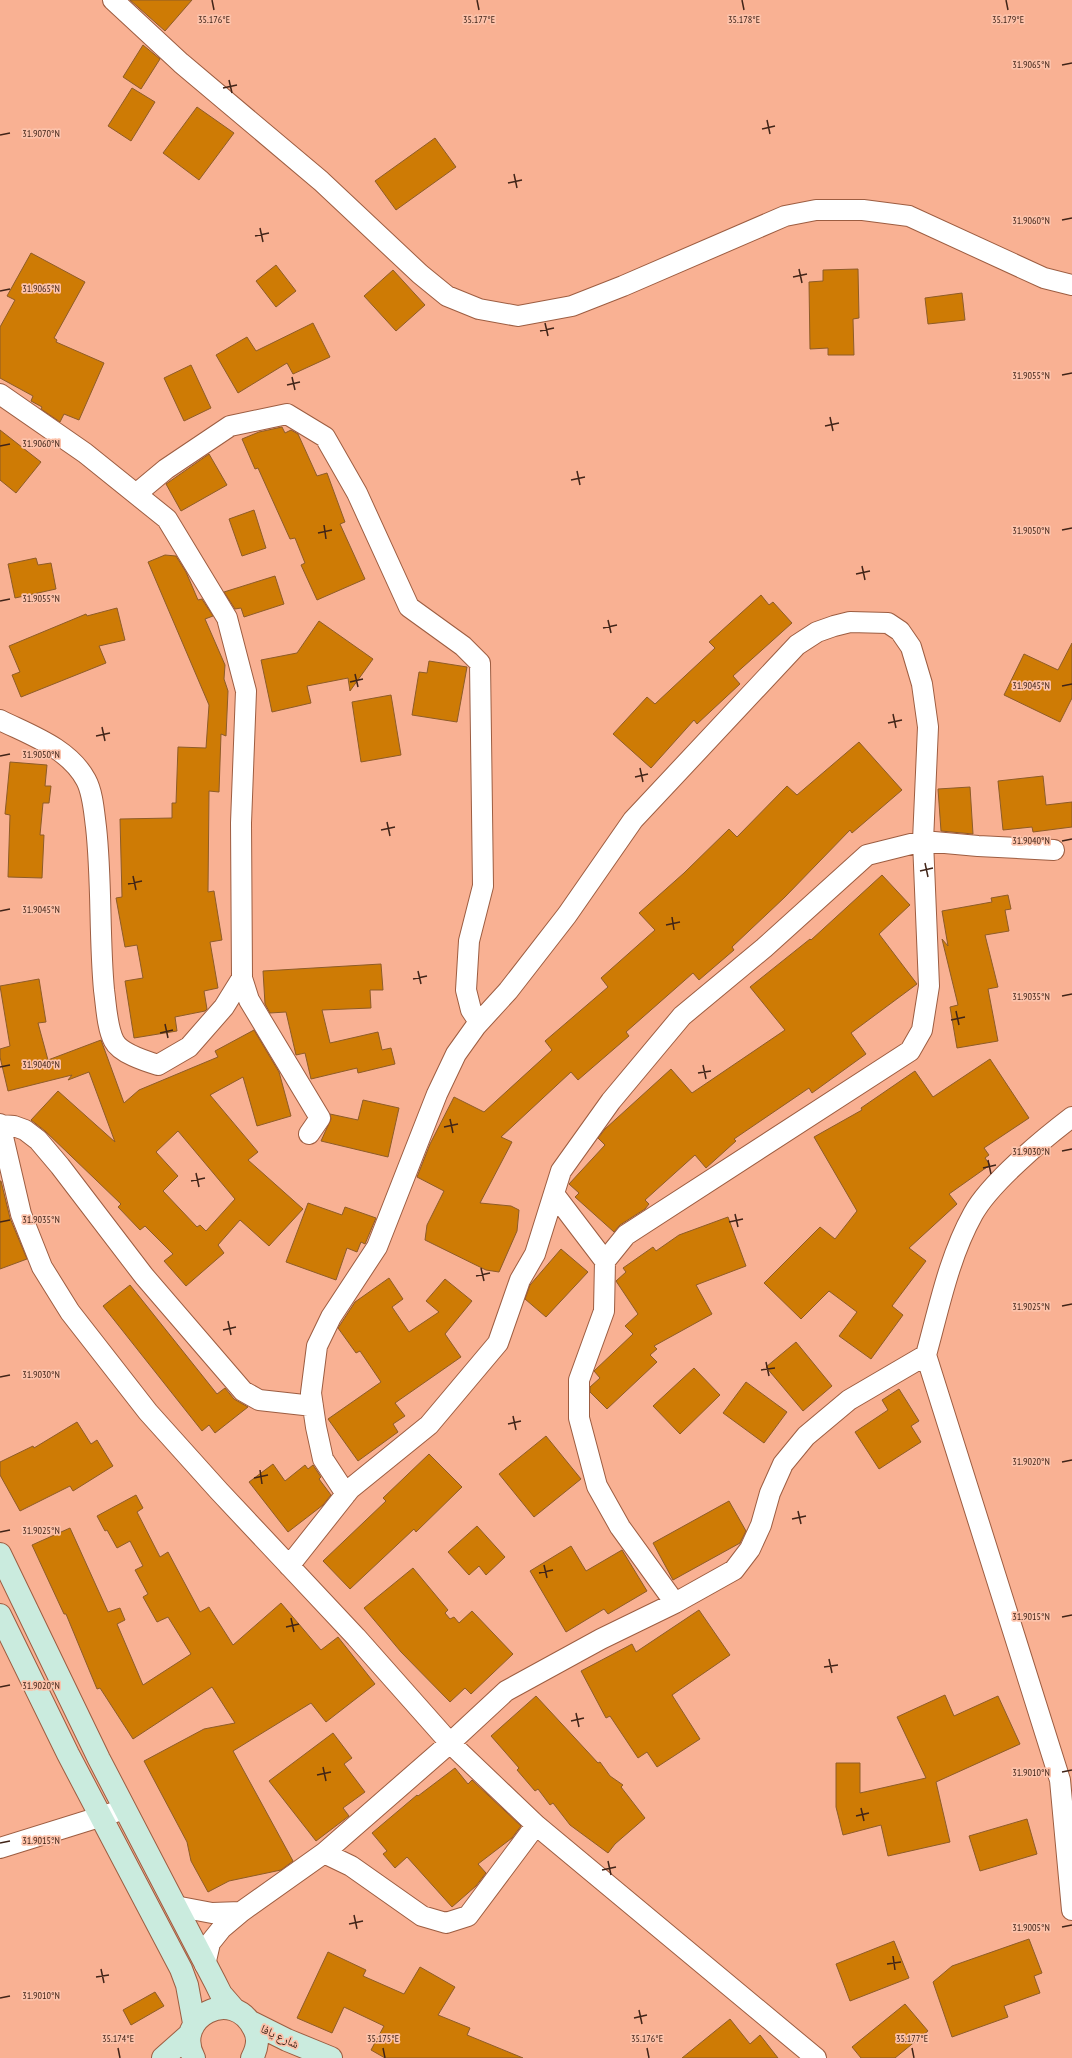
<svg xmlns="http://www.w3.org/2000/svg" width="1072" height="2058" font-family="'PT Sans Narrow','Noto Naskh Arabic',sans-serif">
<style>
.building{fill:#ce7b05;stroke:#8e5c28;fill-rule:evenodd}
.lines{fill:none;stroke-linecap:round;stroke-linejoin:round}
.minor-casing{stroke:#9d5d41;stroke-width:22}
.secondary-casing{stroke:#9d5d41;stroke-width:24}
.minor{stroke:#fff;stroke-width:20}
.secondary{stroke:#caebde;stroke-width:22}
.ticks{fill:none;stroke:#402418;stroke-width:1.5}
.labels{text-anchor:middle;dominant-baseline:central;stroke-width:3.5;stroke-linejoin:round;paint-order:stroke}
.street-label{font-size:12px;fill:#402418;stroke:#fcc2aa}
.ticks-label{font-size:10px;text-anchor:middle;fill:#402418;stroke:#fcc2aa;stroke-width:3.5;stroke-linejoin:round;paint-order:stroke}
</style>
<rect width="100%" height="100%" fill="#f9b193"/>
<path class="building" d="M130,0h62l-27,31z
M143,45l17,14 -19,30 -18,-12z
M132,88l23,14 -24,39 -23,-15z
M197,107l37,26 -35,47 -36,-27z
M435,138l21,29 -60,43 -21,-29z
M31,253l54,29 -31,56 3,2 -1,2 48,21 -25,57 -15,-6 -4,8 -19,-13 1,-2 -11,-6 2,-5 -33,-18v-51l15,-27 -8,-4z
M276,265l20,26 -20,16 -20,-26z
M858,269l1,49 -6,1 1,36h-26v-7l-18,1 -1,-67 14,-1v-11z
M393,270l32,35 -29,26 -32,-35z
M962,293l3,27 -37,4 -3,-26z
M313,323l17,34 -37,17 -6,-11 -49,30 -22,-38 31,-18 9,14z
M191,365l20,43 -27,13 -20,-43z
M282,427l3,6 6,-3 7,4 19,42 10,-3 18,49 -5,2 25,55 -48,21 -16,-35 4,-2 -10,-25 -5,1 -32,-71 -3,1 -13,-30 17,-7z
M0,430l41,32 -25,31 -16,-13z
M209,454l18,31 -46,26 -15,-27z
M254,510l12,38 -24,8 -13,-37z
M165,555l11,1 10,16 12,28 4,-1 11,17 -8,3 20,46 -1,14 4,12 -2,45 -5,-2 -2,58 -10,-1 -1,101 6,-1 8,49 -12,2 8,46 -14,3 3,18 -2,2 -30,6 2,14 -43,7 -9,-57 18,-3 -6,-33 -12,2 -9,-49 6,-1 -2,-78 52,-1v-15h4l2,-56 28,1 3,-43 -61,-143z
M36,558l2,7 13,-2 5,26 -41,9 -7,-34z
M275,576l9,28 -40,13 -3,-9 -6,1 -11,-17z
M761,595l8,10 4,-3 19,21 -59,53 7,8 -43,40 -3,-4 -43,48 -38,-34 34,-37 8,7 60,-56 -6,-6z
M117,608l8,32 -26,6 7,17 -85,34 -9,-22 8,-3 -11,-26 77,-32 1,2z
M319,621l54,38 -23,32 -2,-13 -41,8 4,17 -39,9 -11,-52 36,-7z
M1072,643v55l-12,24 -56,-27 20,-41 34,16z
M429,661l38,6 -10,55 -45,-7 7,-43 8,1z
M391,695l10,60 -40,7 -9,-60z
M859,742l43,48 -50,43 -2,-3 -65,67 -53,50 2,3 -35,30 -6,-7 -67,59 3,4 -51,44 -7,-8 -70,65 11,5 -32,61 31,3 8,4 -2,21 -18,41 -13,-2 -61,-30 2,-15 17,-34 -27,-14 13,-33 24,-47 30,15 68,-62 -7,-9 63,-54 -7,-9 54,-48 -16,-17 45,-40 45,-44 8,8 50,-51 10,9z
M10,762l37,3 -2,21h6l-2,17h-6l-3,32h4l-2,43 -34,-1 2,-62 -5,-1z
M1043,776l3,29 26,-3v25l-39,5 -1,-5 -29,3 -5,-49z
M970,787l3,47 -32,-3 -3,-42z
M882,875l28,30 -31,29 38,50 -66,49 15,21 -54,39 -3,-5 -75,51 2,2 -30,27 -11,-13 -50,45 4,4 -4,5 -25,16 -6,7 -39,-35 4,-4 -10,-9 36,-39 -7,-7 7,-9 66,-60 21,24 93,-63 -35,-43 60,-48 1,1z
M1008,895l3,14 -6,1 4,21 -24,4 13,52 -10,2 10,52 -41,7 -7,-41 8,-2 -16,-66 6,7 -6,-35 50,-9 -1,-4z
M381,964l2,26h-13l1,18 -49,2 8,33 48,-11 4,18 9,-2 4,16 -37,9 -1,-5 -46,11 -6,-26 -9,2 -10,-43 -16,1 -5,-9 -2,-33z
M39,979l7,43 -8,1 10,37 53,-20 23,63 15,-13 79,-33 -3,-6 39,-21 25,42 12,44 -34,10 -14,-49 -33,18 48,57 -10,8 55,49 -34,37 -29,-26 -22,25 6,8 -38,33 -22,-25 9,-7 -28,-28 -5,4 -22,-23 3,-3 -76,-73 -14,-11 27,-29 57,51 -26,-70 -21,8 4,-5 -64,16 -8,-34v-8l10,-3 -10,-60zM178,1131l57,68 -29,32 -6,-6 -3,2 -34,-36 15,-15 -22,-24z
M990,1059l39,59 -45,30 5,7 -4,3 5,7 -41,29 8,10 -48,44 17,13 -34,45 11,9 -32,44 -32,-23 18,-24 -28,-21 -28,28 -37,-36 56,-56 15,12 22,-28 -43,-74 48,-27 -1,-2 54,-37 18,26z
M363,1100l36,8 -11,49 -67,-16 10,-22 -1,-5 28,6z
M0,1181h1l9,37 17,41 -27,10z
M308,1203l34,12 3,-8 31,11 -11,26 -4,-2 -4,10 -10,-4 -11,32 -50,-18z
M728,1217l18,49 -50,19 16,29 -58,32 3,3 -7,6 7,7 -50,47 -17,-17v-5l10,-9 -6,-7 39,-37 -8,-8 13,-12 -22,-33 10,-9 -3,-4 30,-21 3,4 23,-16z
M561,1249l27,23 -42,45 -21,-18 5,-14z
M389,1278l14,21 -11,8 17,25 30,-20 -13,-11 19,-22 27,22 -27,33 16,23 -66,46 10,13 -12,8 5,8 -40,29 -30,-42 53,-37 -21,-31 -4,2 -18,-25 17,-26z
M130,1285l87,109 8,-6 9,11 14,8 -33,26 -6,-8 -7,6 -99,-125z
M796,1342l36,44 -29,25 -37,-44z
M694,1368l26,27 -40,39 -27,-28z
M746,1382l41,30 -23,31 -41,-30z
M899,1389l20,32 -8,5 10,16 -42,27 -24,-37 33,-22 -6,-10z
M77,1422l14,22 6,-4 16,26 -40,25 -3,-5 -50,25 -20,-36v-13l33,-16 1,2z
M546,1436l35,43 -47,38 -35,-43z
M429,1454l33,33 -46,45 -2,-3 -64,60 -27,-28 63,-60 -3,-3z
M273,1464l12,17 20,-16 3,4 5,-4 8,12 -2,2 12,16 -8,10 -35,27 -39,-50z
M136,1495l7,13 -6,4 23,45 8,-5 32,60 9,-5 24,38 48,-42 40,47 17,-13 37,47 -49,38 -15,-19 -78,48 60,110 -12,9 -52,11 -21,11 -17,-31 -4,-19 -43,-81 60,-32 31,-6 -23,-36 -79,52 -33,-51 -3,1 -31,-75h-2l-32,-69 38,-17 38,84 12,-4 5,12 -8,4 26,61 48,-31 -23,-37 -11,5 -14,-25 5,-3 -13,-24 8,-4 -13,-25 -13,7 -10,-18 -2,1 -8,-15z
M729,1501l17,30 -6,12 -67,37 -20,-37z
M477,1526l28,31 -19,18 -7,-9 -10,9 -21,-23z
M571,1546l15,25 36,-21 25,41 -39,23 -4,-5 -38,23 -36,-61z
M413,1568l35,42 -3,3 5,6 4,-2 5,6 13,-12 41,43 -42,40 -6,-6 -15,14 -49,-50 -37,-44z
M699,1610l31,45 -58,40 28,44 -43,28 -10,-15 -9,6 -28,-42 -4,2 -25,-47 51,-27 4,8z
M945,1695l9,21 44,-20 22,48 -84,38 14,60 -62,14 -7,-31 -38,10 -7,-28v-44h24v30l66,-15 -29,-61z
M536,1696l62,67 2,-1 10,14 13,9 -2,2 24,31 -30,26 -7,9 -38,-28 -17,-22 -3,2 -12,-16 -3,2 -18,-21 2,-2 -28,-32z
M333,1733l19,25 -8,6 21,28 -22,16 6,8 -33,25 -47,-60z
M455,1768l13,16 4,-4 49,46 -9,12 -34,26 8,9 -10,13 -24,21 -45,-50 -12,11 -12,-14 4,-3 -15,-18 45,-38 1,1z
M1027,1819l10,35 -57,17 -11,-35z
M1029,1939l13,34 -8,3 6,17 -36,13 4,11 -56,20 -19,-55 19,-16z
M894,1941l15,37 -59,23 -14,-37z
M328,1952l38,18 -3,6 41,18 16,-27 35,20 -17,28 32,13 -3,7 56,23h-138l-14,-8 13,-24 -40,-19 -12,26 -35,-15z
M155,1992l9,14 -33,19 -8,-15z
M905,2004l23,27 -33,27h-34l-9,-11z
M730,2019l20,25 10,-9 18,23h-96z"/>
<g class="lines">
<g class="minor-casing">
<path id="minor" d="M113,0l68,63 140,118 99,93 27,22 32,13 39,7 54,-10 51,-20 162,-70 31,-6h47l46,6 135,62 28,7
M0,394l85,59 82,66 60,99 19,73 -5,132 1,155 -18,29 -35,40 -31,18c-13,-4 -38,-12 -44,-24 -7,-13 -8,-37 -10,-51 -5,-54 -2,-109 -8,-163 -2,-15 -3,-34 -10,-47 -17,-32 -56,-45 -86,-60
M136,494l30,-25 64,-43 57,-12 38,23 32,56 52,114 54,39 17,17 3,223 -14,55 -3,49 5,20 8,12
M242,978l7,22 71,118 -11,16
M0,1124l21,90 21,53 28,45 78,100 71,79 137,146 94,106 86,82
M0,1125l14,1 11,4 13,10 22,26 84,110 99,115 16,9 54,6
M554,1194l51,67
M926,1355l134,425 12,130
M346,1494l-23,-35 -7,-32 -5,-34 6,-47 14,-29 46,-70 60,-153 19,-40 20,-28 32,-35 59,-76 66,-95 164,-175 20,-13 17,-6 16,-4 38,1 12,8 11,16 11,37 6,43 -5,114 6,145 -7,44 -12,21 -284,184 -21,26 -1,50 -25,69v38l18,68 23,41 55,76
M289,1566l61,-77 79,-64 69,-82 22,-63 15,-26 26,-83 50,-70 71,-85 82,-68 103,-93 56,-14 55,5 76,4
M0,1848l125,-39
M324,1853l27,13 71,50 24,7 22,-7 68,-91 280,233
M175,1906l37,7 29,-1
M205,1965l5,-22 12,-15 19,-16 83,-59 126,-110 56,-52 95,-52 74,-36 59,-33 16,-21 11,-24 9,-32 13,-29 23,-28 43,-36 77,-45c13,-47 23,-98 47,-141 17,-31 70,-75 99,-97"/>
</g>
<g class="secondary-casing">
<path id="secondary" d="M0,1554l99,205 116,223 6,12 13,15
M0,1615l68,139 113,215 6,16 7,38
M251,2022l36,18 44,18
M163,2058l27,-24
M194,2058c-22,-40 39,-73 60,-29 5,9 3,20 -2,29"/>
</g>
<use href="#minor" class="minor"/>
<use href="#secondary" class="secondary"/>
</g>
<path class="ticks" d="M212,0l2,10M477,0l2,10M742,0l2,10M1006,0l2,10M1062,65l10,-2M229,80l3,13M223,88l14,-3M767,120l3,14M762,129l13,-3M0,135l10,-2M514,174l3,14M508,183l14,-3M1062,220l10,-2M260,228l3,14M255,236l14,-3M799,269l3,14M793,277l14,-3M0,291l10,-2M545,323l3,13M540,331l14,-3M1062,375l10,-2M292,377l3,13M287,385l13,-3M830,417l3,14M825,426l14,-3M0,446l10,-2M577,471l3,14M571,480l14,-3M324,525l2,14M1062,530l10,-2M318,533l14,-3M862,566l3,14M856,574l14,-3M0,601l10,-2M608,620l3,13M603,628l14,-3M355,674l3,13M350,682l13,-3M1062,686l10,-2M893,714l3,14M888,723l14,-3M102,727l3,14M96,736l14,-3M0,756l10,-2M640,768l3,14M635,777l13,-3M387,822l3,14M381,830l14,-3M1062,841l10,-2M925,863l3,14M920,871l13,-3M133,876l3,14M128,884l14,-3M0,911l10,-2M672,917l2,13M666,925l14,-3M418,971l3,13M413,979l14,-3M1062,996l10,-2M956,1011l3,14M951,1020l14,-3M165,1024l3,14M160,1033l13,-3M703,1065l3,14M0,1067l10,-2M698,1073l13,-2M450,1119l3,14M444,1127l14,-3M1062,1151l10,-2M988,1160l3,14M983,1168l13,-3M196,1173l3,14M191,1181l14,-3M735,1214l3,13M0,1222l10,-2M729,1222l14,-3M481,1268l3,13M476,1276l14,-3M1062,1306l10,-2M228,1321l3,14M223,1330l13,-3M766,1362l3,14M761,1370l14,-2M0,1377l10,-2M513,1416l3,14M508,1424l13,-3M1062,1462l10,-2M260,1470l2,14M254,1478l14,-3M798,1511l3,13M792,1519l14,-3M0,1532l10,-2M544,1565l3,13M539,1573l14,-3M1062,1617l10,-2M291,1618l3,14M286,1627l13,-3M829,1659l3,14M824,1667l14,-2M0,1687l10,-2M576,1713l3,14M571,1721l13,-3M323,1767l3,14M1062,1772l10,-2M317,1775l14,-3M861,1808l3,13M856,1816l13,-3M0,1843l10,-2M608,1861l3,14M602,1870l14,-3M354,1915l3,14M349,1924l14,-3M1062,1927l10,-2M893,1956l2,14M887,1964l14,-2M101,1969l3,14M96,1977l13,-2M0,1998l10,-2M639,2010l3,14M634,2018l13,-3M118,2048l2,10M383,2048l2,10M647,2048l2,10M912,2048l2,10"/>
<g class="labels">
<g class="street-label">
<text transform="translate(280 2036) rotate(25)">شارع يافا</text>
</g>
</g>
<g class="ticks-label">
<text x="744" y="23">35.178°E</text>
<text x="214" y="23">35.176°E</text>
<text x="479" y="23">35.177°E</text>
<text x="1008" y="23">35.179°E</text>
<text x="1031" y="68">31.9065°N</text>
<text x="41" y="137">31.9070°N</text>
<text x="1031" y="224">31.9060°N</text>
<text x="41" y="292">31.9065°N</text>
<text x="1031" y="379">31.9055°N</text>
<text x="41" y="447">31.9060°N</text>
<text x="1031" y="534">31.9050°N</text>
<text x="41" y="602">31.9055°N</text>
<text x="1031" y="689">31.9045°N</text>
<text x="41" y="758">31.9050°N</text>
<text x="1031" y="844">31.9040°N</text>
<text x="41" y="913">31.9045°N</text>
<text x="1031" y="1000">31.9035°N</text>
<text x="41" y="1068">31.9040°N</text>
<text x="1031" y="1155">31.9030°N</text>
<text x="41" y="1223">31.9035°N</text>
<text x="1031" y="1310">31.9025°N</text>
<text x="41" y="1378">31.9030°N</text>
<text x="1031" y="1465">31.9020°N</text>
<text x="41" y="1534">31.9025°N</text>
<text x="1031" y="1620">31.9015°N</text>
<text x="41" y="1689">31.9020°N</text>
<text x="1031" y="1776">31.9010°N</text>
<text x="41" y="1844">31.9015°N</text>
<text x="1031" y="1931">31.9005°N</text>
<text x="41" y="1999">31.9010°N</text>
<text x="118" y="2042">35.174°E</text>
<text x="383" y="2042">35.175°E</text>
<text x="647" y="2042">35.176°E</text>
<text x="912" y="2042">35.177°E</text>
</g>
</svg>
